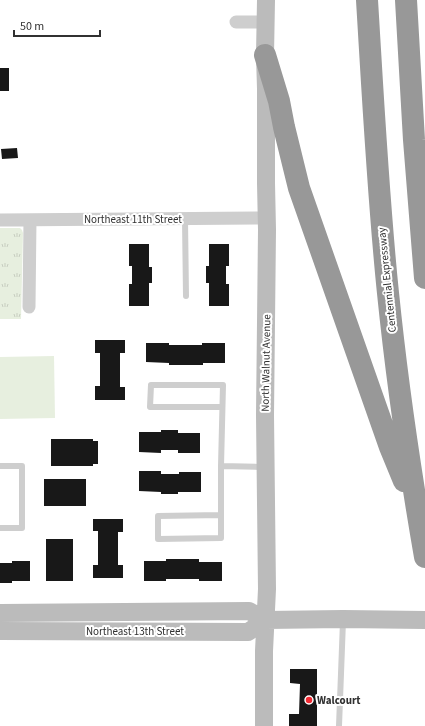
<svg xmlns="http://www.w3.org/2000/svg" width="425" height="726" font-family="'Source Sans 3',sans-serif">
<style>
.grass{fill:url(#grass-tufts)}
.garden{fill:#e7efdf}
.building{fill:#181818}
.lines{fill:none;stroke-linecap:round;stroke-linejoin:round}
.lane{stroke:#cecece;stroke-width:6}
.street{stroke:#cecece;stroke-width:13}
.secondary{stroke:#bbb;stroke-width:18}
.highway{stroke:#989898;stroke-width:22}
.poi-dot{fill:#f12a33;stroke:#fff;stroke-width:1.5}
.labels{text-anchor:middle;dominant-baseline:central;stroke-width:4;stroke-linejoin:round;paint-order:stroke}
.street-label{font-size:11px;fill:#313131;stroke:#fff}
.poi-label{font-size:11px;font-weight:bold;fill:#313131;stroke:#fff;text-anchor:start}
</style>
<defs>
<pattern id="grass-tufts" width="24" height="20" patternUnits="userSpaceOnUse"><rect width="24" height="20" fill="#e7efdf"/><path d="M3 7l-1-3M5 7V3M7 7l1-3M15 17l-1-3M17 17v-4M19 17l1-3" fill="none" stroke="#c7cdc0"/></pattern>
</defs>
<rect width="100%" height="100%" fill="#fff"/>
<path class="grass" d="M0,228h20l2,2 1,3 -2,86h-21z"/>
<path class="garden" d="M54,356l1,62 -55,1v-62z"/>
<path class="building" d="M0,68h9v23h-9z
M17,148l1,10 -16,1 -1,-10z
M129,244h20v23h3v16h-3v23h-20v-22h3v-18h-3z
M209,244h20v22h-3v18h3v22h-20v-23h-3v-17h3z
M95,340h30v13h-5v34h5v13h-30v-14h5v-33h-5z
M146,343h23v2h33v-2h23v20h-22v2h-34v-2l-23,-1z
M161,430h17v3h22v20h-22v-3h-17v3l-22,-1v-20h22z
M51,439h42v2h5v23h-5v2h-42z
M139,471h22v3h18v-2h22v20h-23v2h-17v-2l-22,-1z
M44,479h42v27h-42z
M93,519h30v13h-5v33h5v13h-30v-13h5v-34h-5z
M46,539h27v42h-27z
M166,559h33v3h23v19h-23v-2h-33v2h-22v-20h22z
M12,561h18v20h-18v2h-12v-20h12z
M290,669h27v57h-28v-12h10l1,-30 -10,-1z"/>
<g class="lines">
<path class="lane" d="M185,219l1,77
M0,466h22v62h-22
M221,466l2,-81h-72l-1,22h72
M221,515l-63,1v23l63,-1v-72l43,1
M339,726l4,-105"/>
<path class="street" d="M236,22h30
M0,220l267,-2
M29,307l1,-87"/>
<path class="secondary" d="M0,613l249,-2 17,9 77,-1 82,1
M0,631l248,1 18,-12
M264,726v-75l3,-62 -2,-174 2,-185 -1,-47v-94l-1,-34 1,-55"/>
<path class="highway" d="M367,0c6,98 11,196 21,293 9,89 22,177 37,264
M406,0l8,140 11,138
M265,55l14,46 5,26 15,61 91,259 14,34"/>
</g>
<circle class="poi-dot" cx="309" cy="700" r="4"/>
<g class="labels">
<g class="street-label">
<text x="133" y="219">Northeast 11th Street</text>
<text transform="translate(387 280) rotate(-96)">Centennial Expressway</text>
<text transform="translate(266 363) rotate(-89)">North Walnut Avenue</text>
<text x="135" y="631">Northeast 13th Street</text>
</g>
<g class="poi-label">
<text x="317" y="700">Walcourt</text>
</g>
</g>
<path d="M14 30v6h86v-6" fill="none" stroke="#313131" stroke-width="2"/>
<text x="20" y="30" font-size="12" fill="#313131" stroke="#ffffff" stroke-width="3" paint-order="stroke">50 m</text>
</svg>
